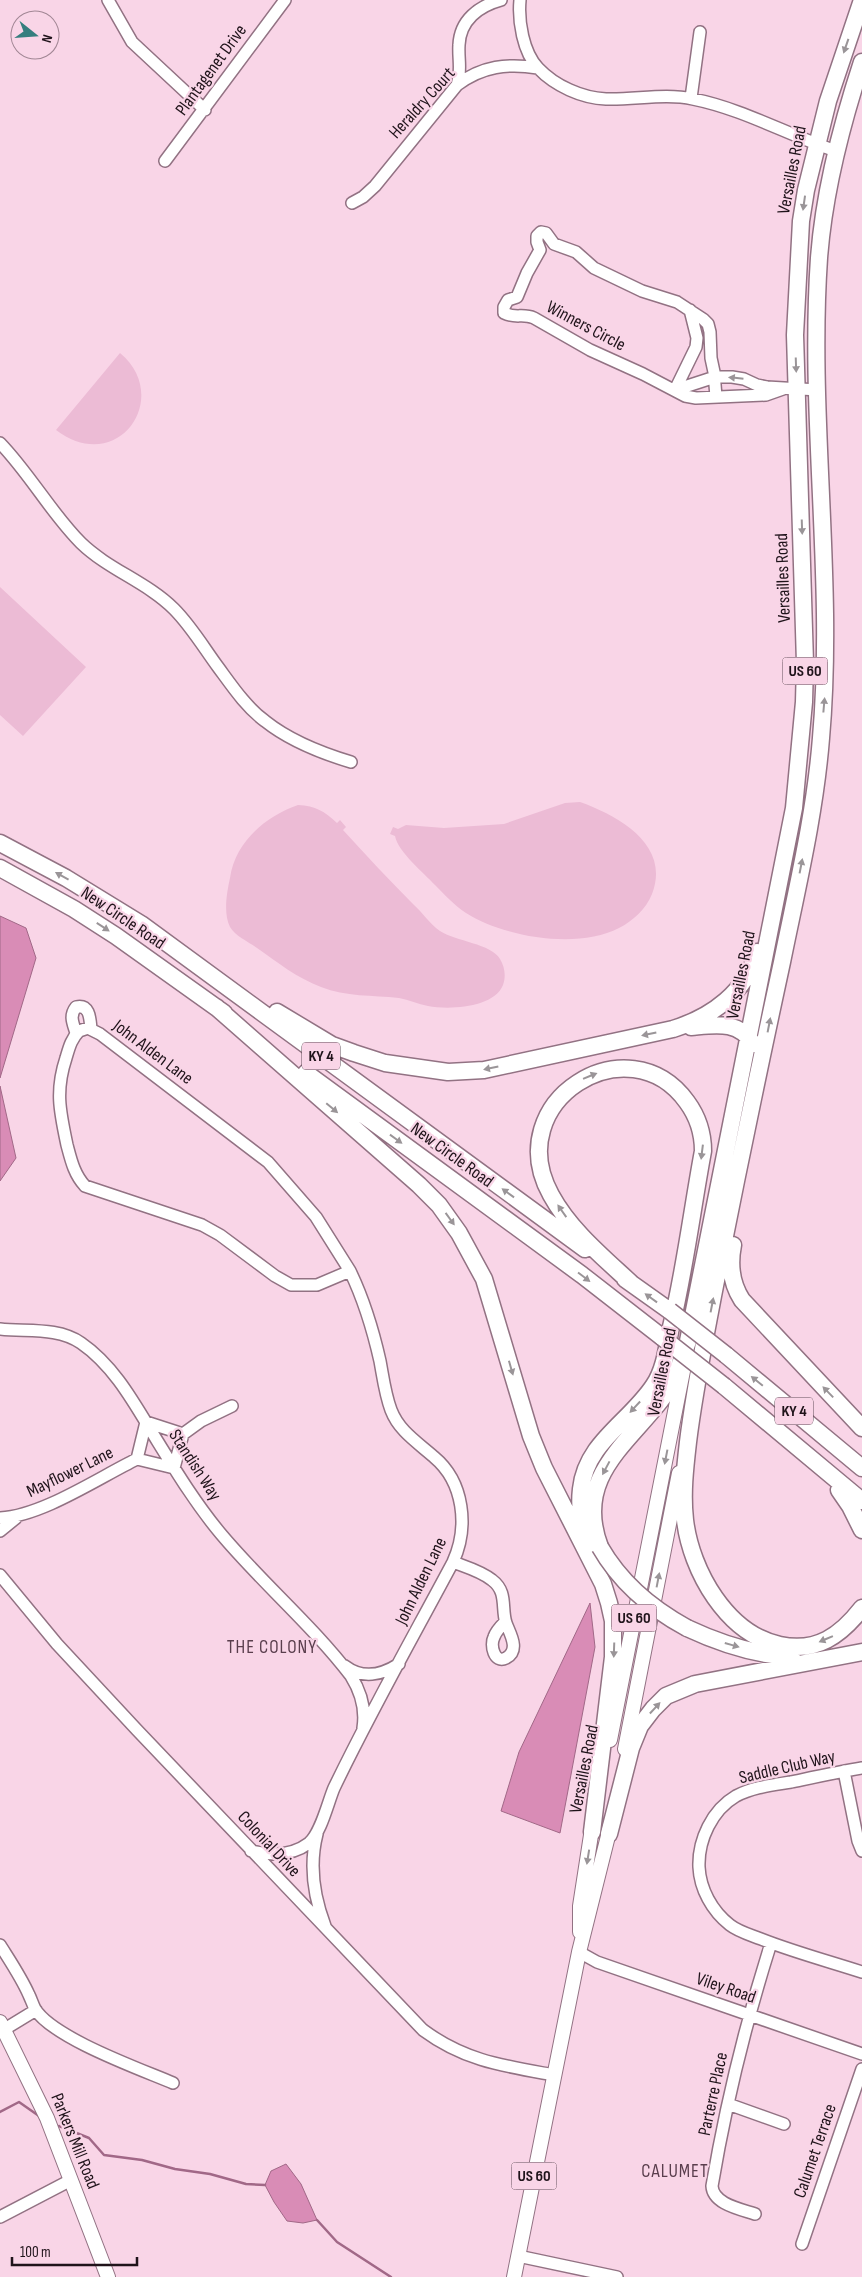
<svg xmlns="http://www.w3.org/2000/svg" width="862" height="2277" font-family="'Sofia Sans Condensed',sans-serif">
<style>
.green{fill:#ecbbd5}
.water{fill:#d98cb6;stroke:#a16887}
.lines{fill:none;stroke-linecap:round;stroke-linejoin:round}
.stream{stroke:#a16887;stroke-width:2.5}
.minor-casing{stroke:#927283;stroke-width:14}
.major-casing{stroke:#927283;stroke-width:16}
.highway-casing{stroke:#927283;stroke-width:19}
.minor{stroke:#fff;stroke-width:11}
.major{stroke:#fff;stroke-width:14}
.highway{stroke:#fff;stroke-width:16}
.highway-bridge-casing{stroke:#927283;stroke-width:19;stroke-linecap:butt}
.highway-bridge{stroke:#fff;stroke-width:16}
.oneway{fill:#9a9598}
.labels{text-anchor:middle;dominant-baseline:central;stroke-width:4.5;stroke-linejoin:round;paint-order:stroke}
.shield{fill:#f9d5e7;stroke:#604d58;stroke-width:1}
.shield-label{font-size:16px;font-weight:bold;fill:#1f131a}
.street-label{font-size:18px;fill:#1f131a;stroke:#f9d5e7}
.neighbourhood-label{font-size:19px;letter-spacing:1px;fill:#5a3e4d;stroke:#f9d5e7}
</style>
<rect width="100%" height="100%" fill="#f9d5e7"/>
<path class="green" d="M120,353c53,44 -2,124 -64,77z
M0,587l86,80 -63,69 -23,-21z
M580,802c39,14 91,43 72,92 -6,15 -19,27 -33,34 -42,22 -115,9 -153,-15 -12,-8 -21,-18 -31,-28 -11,-12 -37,-33 -40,-49l-5,-2 3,-7 5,2 8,-4 38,3 60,-4 61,-21z
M298,805c18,1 26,6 39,18l3,-3 6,7 -3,3c23,25 46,50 70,74 9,8 17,20 27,27 15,10 52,13 60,28 5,8 6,18 3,26 -9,23 -54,25 -75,21 -10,-2 -19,-6 -29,-8 -27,-3 -53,-1 -78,-11 -24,-9 -44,-25 -64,-39 -8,-6 -22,-12 -27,-21 -7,-14 -3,-35 0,-49 5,-36 36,-62 68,-73z"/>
<path class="water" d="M0,916l26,12 10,30 -36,120z
M0,1086l16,72 -16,23z
M590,1603l5,44 -35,186 -59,-22 18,-59z
M286,2164l15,20 16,36 -14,3 -16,-2 -13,-19 -9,-17 6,-14z"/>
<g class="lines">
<path class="stream" d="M0,2112l19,-10 20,14
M59,2126l30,12 15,17 38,5 33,9 35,5 36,10 19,1
M317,2220l20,22 54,35"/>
<g class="minor-casing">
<path id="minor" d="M108,0l24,42 73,68
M520,0c-2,21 3,52 18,68 17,18 44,30 68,31 29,1 59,-6 87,0 50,10 95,36 143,52
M457,85c5,-14 1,-26 2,-40 1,-25 20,-39 42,-45
M691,98l9,-66
M165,161l120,-161
M352,203l11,-6 12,-11 82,-101c25,-19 51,-22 81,-17
M675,390l40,-13h17l12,2 13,6 10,2 51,3
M675,390l21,-43 1,-9 -7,-28
M716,397l-2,-25 -3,-14 -1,-26 -2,-8 -5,-5 -26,-17 -35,-11 -48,-23 -18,-16 -22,-8 -8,-11 -5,-1 -4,4v6l3,8 -13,23 -10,24 -9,3 -4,7v6c11,6 19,0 30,5l56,32 53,24 42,22 11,2 70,-3 17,-6
M0,443c30,31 51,70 81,100 28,27 66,39 93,66 17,17 30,39 44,58 14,19 28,40 47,54 25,20 56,32 86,41
M88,1028l12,6 168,128 48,55 34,54 -33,14h-26l-16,-9 -55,-41 -18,-10 -117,-39c-11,-12 -14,-26 -18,-41 -7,-33 -12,-54 -1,-87 3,-10 5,-19 13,-27z
M76,1033c-3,-10 -7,-17 0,-26 14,-3 14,12 15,22
M0,1329c27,3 58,-2 81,14 32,22 52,58 72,91 21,34 42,69 68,100 41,49 91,91 130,142 10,16 15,33 12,52
M183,1434l-37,-12 -9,37 37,9 9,-34 18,-13 31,-15
M0,1518c42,-2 98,-40 137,-59
M0,1531l16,-13
M453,1562c13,5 28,9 39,18 16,12 9,28 14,43 3,9 15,27 0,35 -12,6 -16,-13 -12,-21 2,-6 7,-11 11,-15
M0,1575l57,69 80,86 286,300c42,31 81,36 131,45
M345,1666c17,13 37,9 54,-2
M862,1768c-24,4 -47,9 -71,14 -18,3 -38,5 -55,14 -24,14 -38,44 -37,71 1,22 13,44 31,58 9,7 21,10 31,14 33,13 67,22 101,33
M844,1771l14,70 4,10
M317,1834c-8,31 -3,63 8,92
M251,1851c21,5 41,5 58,-8 12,-10 19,-41 25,-55 37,-77 79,-151 119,-226 16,-35 11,-80 -19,-105 -17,-15 -35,-26 -43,-47 -6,-16 -8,-33 -11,-49 -7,-31 -16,-61 -30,-90
M0,1945c10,16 21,32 29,50 2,4 4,10 6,14 18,29 105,60 138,74
M579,1952l18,10 265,92
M0,2032l36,-22
M728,2104l56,20
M755,2214c-15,-5 -42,-10 -43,-28 14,-83 34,-164 59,-243
M0,2217l71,-37
M802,2244l60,-175
M518,2256l99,21"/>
</g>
<g class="major-casing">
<path id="major" d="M610,1740l74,-374
M625,1749l54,-276
M580,1932v-26l13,-84
M0,2022l47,96 61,159
M514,2277l65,-325 32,-128"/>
</g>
<g class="highway-casing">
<path id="highway" d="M862,62c-21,64 -38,129 -43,196 -11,160 16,321 2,480 -6,76 -24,150 -39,224 -24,111 -47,222 -69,334 -9,48 -19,97 -25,146 -3,26 -6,52 -3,78 6,51 42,114 95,125 37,8 61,-10 82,-37
M0,843l66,35 75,46 444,325
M0,868l74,41 42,27 108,77
M216,1007l203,178 20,20 20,28 25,46 47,157 13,32 59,116 6,19 4,18v36l-21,175
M277,1012l55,33 22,8 31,10 63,9 36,-2 189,-41c39,-12 73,-37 84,-77
M691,1027c24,-2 48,-7 62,17
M306,1073l276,202 81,63
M733,1245c-4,20 -2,38 9,55l120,128
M625,1279l45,32
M726,1355l136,113
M724,1386l138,115
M839,1490l11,16 12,24
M587,1533c-6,-15 -8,-27 -6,-44 5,-47 49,-67 73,-104 11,-16 13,-39 17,-58 14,-58 21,-117 32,-176 0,-18 -5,-34 -16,-49 -58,-81 -188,-1 -136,93 19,35 52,62 81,89
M600,1547c-26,-68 25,-101 61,-147 14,-17 20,-39 27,-59l106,-533 10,-106 1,-39 -10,-328 6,-114 5,-31 22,-89 34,-101
M687,1628c32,15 69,27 105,29
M609,1834l22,-86 9,-22 13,-17 13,-13 29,-12 167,-32"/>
</g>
<use href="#minor" class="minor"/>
<use href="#major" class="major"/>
<use href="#highway" class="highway"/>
<g class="highway-bridge-casing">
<path id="highway-bridge" d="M670,1311l56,44
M663,1338l61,48
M600,1547c20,35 52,62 87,81"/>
</g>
<use href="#highway-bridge" class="highway-bridge"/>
</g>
<defs><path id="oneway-solid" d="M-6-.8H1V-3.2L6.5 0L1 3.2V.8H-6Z" transform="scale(1.25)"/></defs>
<g class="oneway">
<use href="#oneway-solid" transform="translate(846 46) rotate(109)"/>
<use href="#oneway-solid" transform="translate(804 203) rotate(98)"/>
<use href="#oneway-solid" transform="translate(796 365) rotate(88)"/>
<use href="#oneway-solid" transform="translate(736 378) rotate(-174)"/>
<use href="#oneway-solid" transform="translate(802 527) rotate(88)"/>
<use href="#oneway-solid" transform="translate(824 705) rotate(-85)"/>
<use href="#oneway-solid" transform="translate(801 866) rotate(-79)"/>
<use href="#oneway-solid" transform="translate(62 876) rotate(-151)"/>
<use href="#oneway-solid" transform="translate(103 927) rotate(33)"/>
<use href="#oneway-solid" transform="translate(769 1025) rotate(-79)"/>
<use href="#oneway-solid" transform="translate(649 1034) rotate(168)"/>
<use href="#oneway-solid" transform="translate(491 1068) rotate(168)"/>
<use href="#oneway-solid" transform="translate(590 1076) rotate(-22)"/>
<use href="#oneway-solid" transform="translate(332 1108) rotate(40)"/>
<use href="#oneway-solid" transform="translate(396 1139) rotate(36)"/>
<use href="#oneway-solid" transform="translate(702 1152) rotate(97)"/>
<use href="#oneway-solid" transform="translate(508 1193) rotate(-144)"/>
<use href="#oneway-solid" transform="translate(562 1211) rotate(-125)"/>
<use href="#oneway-solid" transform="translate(450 1219) rotate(54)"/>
<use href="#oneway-solid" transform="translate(584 1277) rotate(37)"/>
<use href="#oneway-solid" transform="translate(651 1298) rotate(-144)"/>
<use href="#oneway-solid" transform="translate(712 1305) rotate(-79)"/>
<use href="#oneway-solid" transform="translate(511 1368) rotate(74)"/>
<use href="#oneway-solid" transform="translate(757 1381) rotate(-141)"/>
<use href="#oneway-solid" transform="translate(828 1392) rotate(-134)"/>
<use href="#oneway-solid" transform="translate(635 1407) rotate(133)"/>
<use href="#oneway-solid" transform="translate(666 1457) rotate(101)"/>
<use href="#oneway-solid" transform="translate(606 1468) rotate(118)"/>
<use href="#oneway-solid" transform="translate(658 1580) rotate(-79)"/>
<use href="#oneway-solid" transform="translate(826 1639) rotate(157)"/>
<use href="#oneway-solid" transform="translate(732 1645) rotate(16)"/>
<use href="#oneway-solid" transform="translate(614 1650) rotate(92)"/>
<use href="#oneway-solid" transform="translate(655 1708) rotate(-47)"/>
<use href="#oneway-solid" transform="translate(588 1857) rotate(99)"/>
</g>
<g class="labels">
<g class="shield">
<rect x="782.5" y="657.5" width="45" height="27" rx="4"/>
<rect x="302" y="1042.5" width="38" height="27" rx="4"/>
<rect x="775" y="1397.5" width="38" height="27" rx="4"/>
<rect x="611.5" y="1604.5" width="45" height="27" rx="4"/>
<rect x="511.5" y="2162.5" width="45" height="27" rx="4"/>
</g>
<g class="shield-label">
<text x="805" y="671">US 60</text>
<text x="321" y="1056">KY 4</text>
<text x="794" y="1411">KY 4</text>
<text x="634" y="1618">US 60</text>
<text x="534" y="2176">US 60</text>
</g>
<g class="street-label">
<text transform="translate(211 70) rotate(-54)">Plantagenet Drive</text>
<text transform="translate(422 103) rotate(-48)">Heraldry Court</text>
<text transform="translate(792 170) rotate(-79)">Versailles Road</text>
<text transform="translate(586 326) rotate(28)">Winners Circle</text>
<text transform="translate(783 578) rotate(-92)">Versailles Road</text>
<text transform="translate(123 918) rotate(34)">New Circle Road</text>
<text transform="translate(741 975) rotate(-79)">Versailles Road</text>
<text transform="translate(153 1052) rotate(37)">John Alden Lane</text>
<text transform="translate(452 1155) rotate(36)">New Circle Road</text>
<text transform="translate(662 1372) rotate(-79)">Versailles Road</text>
<text transform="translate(195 1465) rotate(57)">Standish Way</text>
<text transform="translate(70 1472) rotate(-26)">Mayflower Lane</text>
<text transform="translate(421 1581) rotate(-64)">John Alden Lane</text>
<text transform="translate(787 1767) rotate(-13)">Saddle Club Way</text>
<text transform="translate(584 1769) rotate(-79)">Versailles Road</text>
<text transform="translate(269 1844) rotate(47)">Colonial Drive</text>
<text transform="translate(726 1988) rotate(19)">Viley Road</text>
<text transform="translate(713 2094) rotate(-78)">Parterre Place</text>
<text transform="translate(75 2141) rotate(68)">Parkers Mill Road</text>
<text transform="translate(815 2151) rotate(-71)">Calumet Terrace</text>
</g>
<g class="neighbourhood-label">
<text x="272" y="1647">THE COLONY</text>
<text x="675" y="2171">CALUMET</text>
</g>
</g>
<g transform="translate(35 35) rotate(107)"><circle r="24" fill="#f9d5e7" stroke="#a28795"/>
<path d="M0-4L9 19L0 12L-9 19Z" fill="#357e7e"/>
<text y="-8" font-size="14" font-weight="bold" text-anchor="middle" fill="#1f131a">N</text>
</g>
<path d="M12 2257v8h125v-8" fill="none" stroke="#1f131a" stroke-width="2.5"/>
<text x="20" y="2257" font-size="15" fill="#1f131a" stroke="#f9d5e7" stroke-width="4" paint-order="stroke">100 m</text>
</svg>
